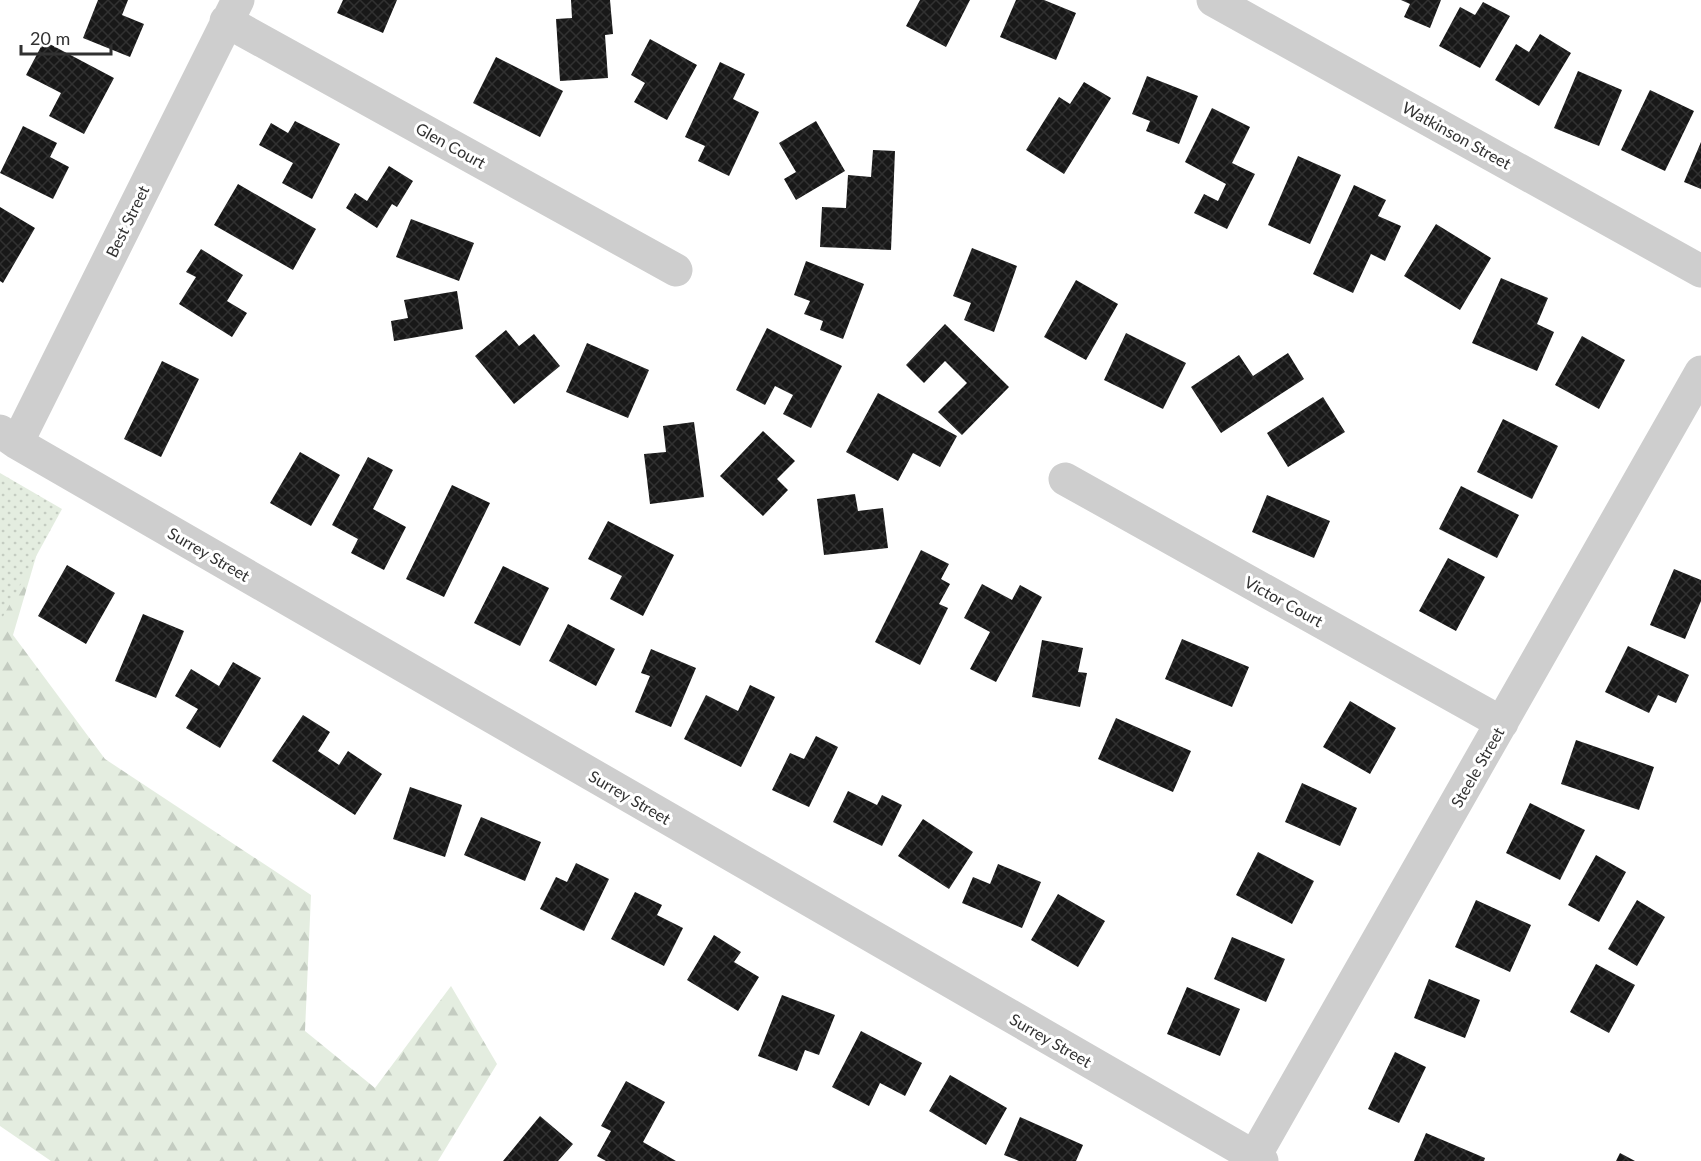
<svg xmlns="http://www.w3.org/2000/svg" width="1701" height="1161" font-family="Lato,sans-serif">
<style>
.forest{fill:url(#forest-firs)}
.park{fill:url(#park-dots)}
.building{fill:url(#building-cross-hatch)}
.lines{fill:none;stroke-linecap:round;stroke-linejoin:round}
.minor{stroke:#cecece;stroke-width:33}
.labels{text-anchor:middle;dominant-baseline:central;stroke-width:6;stroke-linejoin:round;paint-order:stroke}
.street-label{font-size:16px;fill:#313131;stroke:#fff}
</style>
<defs>
<pattern id="forest-firs" width="22" height="20" patternUnits="userSpaceOnUse" patternTransform="scale(1.5)"><rect width="22" height="20" fill="#e4ede0"/><path d="M5 1l3.5 6h-7zM16 11l3.5 6h-7z" fill="#c4ccc1"/></pattern>
<pattern id="park-dots" width="8" height="8" patternUnits="userSpaceOnUse" patternTransform="scale(1.5)"><rect width="8" height="8" fill="#e4ede0"/><path d="M2 2h.1M6 6h.1" fill="none" stroke="#c4ccc1" stroke-width="1.8" stroke-linecap="round"/></pattern>
<pattern id="building-cross-hatch" width="8" height="8" patternUnits="userSpaceOnUse" patternTransform="scale(1.5)"><rect width="8" height="8" fill="#181818"/><path d="M0 0l8 8M0 8l8-8" fill="none" stroke="#313131"/></pattern>
</defs>
<rect width="100%" height="100%" fill="#fff"/>
<path class="forest" d="M0,500l48,16 -35,119 92,124 206,136 -6,136 70,57 76,-102 46,78 -59,97h-387l-51,-35z"/>
<path class="park" d="M0,473l62,36 -62,113z"/>
<path class="building" d="M98,0h30l-6,15 22,9 -14,33 -47,-19z
M343,0h54l-14,33 -46,-20z
M571,0h39l3,34 -8,1 3,43 -48,3 -4,-62 16,-1z
M920,0h50l-24,47 -40,-21z
M1016,0h28l32,13 -20,47 -56,-23z
M1401,0h40l-11,28 -26,-11 6,-13z
M1483,2l27,14 -30,52 -41,-22 21,-39 15,8z
M1540,34l31,19 -32,53 -44,-26 21,-36 13,8z
M650,39l47,26 -30,55 -33,-18 11,-19 -14,-8z
M44,41l70,37 -30,56 -35,-18 12,-23 -35,-18z
M496,57l67,34 -23,46 -67,-34z
M720,62l25,12 -12,25 26,13 -30,64 -31,-15 7,-15 -20,-9z
M1578,71l44,19 -23,56 -45,-18z
M1147,76l51,20 -19,48 -33,-13 4,-10 -18,-7z
M1084,82l27,16 -47,76 -38,-24 33,-53 11,7z
M1650,90l44,21 -29,60 -44,-21z
M1212,108l38,19 -18,36 23,11 -28,55 -33,-16 10,-19 14,7 8,-17 -41,-22z
M295,121l45,23 -28,55 -30,-16 11,-20 -34,-18 12,-22 17,10z
M816,121l29,50 -49,29 -12,-21 12,-7 -17,-29z
M23,126l34,17 -7,14 19,10 -16,32 -53,-26z
M1701,142v47l-17,-7z
M873,150l22,1 -4,99 -71,-3 2,-40 24,1 2,-33 23,2z
M1298,156l43,19 -31,69 -42,-19z
M389,166l24,15 -16,26 -5,-3 -15,24 -31,-20 9,-15 12,8z
M238,184l78,45 -23,41 -79,-45z
M1354,185l32,15 -8,16 23,10 -16,35 -14,-7 -18,39 -40,-19z
M0,207l35,21 -32,55 -3,-2z
M411,219l63,24 -15,38 -63,-24z
M1436,224l55,34 -31,52 -56,-34z
M972,248l45,18 -23,66 -30,-12 7,-17 -18,-7z
M201,249l42,26 -16,26 20,12 -15,24 -53,-33 17,-27 -10,-5z
M806,261l58,23 -21,55 -23,-9 3,-9 -19,-7 6,-13 -16,-6z
M1501,278l47,20 -11,26 17,8 -17,39 -65,-28z
M1076,280l42,24 -32,56 -42,-23z
M457,291l6,38 -69,12 -3,-20 17,-3 -4,-18z
M945,324l64,63 -47,48 -24,-23 29,-29 -22,-22 -21,22 -18,-18z
M767,328l75,38 -31,62 -28,-14 10,-19 -18,-9 -10,19 -29,-15z
M506,330l13,16 15,-12 26,32 -46,38 -39,-48z
M1126,333l60,30 -23,46 -59,-29z
M1582,336l43,24 -26,49 -44,-24z
M587,343l62,27 -21,48 -62,-26z
M1288,353l16,26 -83,54 -30,-46 48,-32 14,21z
M162,361l37,18 -38,78 -37,-18z
M878,393l79,43 -17,31 -27,-14 -15,28 -52,-29z
M1323,397l22,35 -57,35 -21,-34z
M1503,419l55,27 -26,53 -55,-27z
M694,422l10,75 -54,7 -6,-50 22,-2 -3,-26z
M763,431l32,30 -18,18 11,11 -25,26 -43,-40z
M300,452l40,23 -29,51 -41,-23z
M368,457l25,13 -20,39 33,18 -22,43 -33,-17 7,-14 -26,-14z
M452,485l38,18 -46,94 -38,-18z
M1461,486l58,29 -22,43 -58,-29z
M855,494l3,17 25,-3 5,40 -64,7 -7,-56z
M1267,495l63,26 -16,37 -62,-26z
M608,521l66,34 -31,61 -33,-17 12,-23 -34,-17z
M921,550l28,14 -8,15 9,5 -11,20 9,4 -28,57 -45,-23z
M1448,558l37,19 -29,54 -37,-20z
M67,565l48,28 -29,51 -48,-28z
M503,566l46,22 -29,58 -46,-23z
M1674,569l27,11v21l-16,38 -35,-14z
M982,584l30,16 8,-15 22,12 -46,85 -26,-13 20,-37 -26,-14z
M143,614l41,17 -28,67 -41,-17z
M568,624l47,25 -19,37 -47,-25z
M1182,639l67,28 -17,40 -67,-28z
M1042,640l41,8 -5,24 9,1 -7,34 -48,-10z
M1628,646l61,29 -13,28 -18,-8 -9,18 -44,-21z
M651,649l45,19 -25,59 -36,-15 15,-36 -9,-3z
M233,662l28,16 -41,70 -34,-20 12,-19 -23,-13 16,-27 28,17z
M750,685l25,12 -34,70 -57,-28 22,-44 32,16z
M1350,701l46,27 -26,46 -47,-27z
M303,715l27,17 -12,19 21,14 9,-14 34,23 -27,41 -83,-54z
M1116,718l75,33 -18,41 -75,-33z
M816,736l22,11 -29,60 -37,-17 18,-37 14,6z
M1576,740l78,27 -15,43 -78,-26z
M1302,783l55,25 -17,38 -55,-24z
M410,787l52,18 -17,52 -52,-18z
M848,791l29,14 5,-10 20,10 -20,41 -49,-24z
M1530,803l55,27 -25,50 -54,-27z
M481,817l60,25 -16,39 -61,-26z
M923,819l50,33 -24,37 -51,-33z
M1258,852l56,29 -22,43 -56,-29z
M1596,855l30,17 -27,50 -31,-17z
M576,863l33,16 -25,52 -44,-22 16,-32 11,5z
M998,864l43,18 -19,46 -60,-25 11,-26 17,7z
M635,892l27,13 -5,10 26,13 -19,38 -53,-27z
M1058,894l47,27 -27,46 -47,-27z
M1476,900l55,25 -21,47 -55,-25z
M1637,900l28,17 -28,49 -29,-17z
M714,935l27,17 -7,10 25,15 -21,34 -51,-31z
M1232,937l53,22 -19,43 -52,-23z
M1596,964l39,21 -26,48 -39,-21z
M1429,979l51,21 -15,38 -51,-20z
M1187,987l53,22 -20,47 -53,-22z
M782,995l53,20 -16,40 -14,-5 -8,21 -39,-15z
M861,1031l61,32 -17,33 -25,-13 -11,23 -37,-19z
M1395,1052l31,15 -27,56 -31,-14z
M950,1075l57,33 -21,37 -57,-34z
M626,1081l39,21 -22,40 33,19h-70l-9,-5 14,-25 -10,-5z
M540,1116l33,28 -15,17h-55z
M1020,1117l63,28 -7,16h-57l-15,-6z
M1426,1133l59,25 -1,3h-70z
M1620,1153l15,8h-19z"/>
<g class="lines">
<path class="minor" d="M1213,0l488,271
M226,21l450,249
M0,431l17,12 1245,718
M17,443l221,-443
M1065,479l437,244
M1252,1161l449,-789"/>
</g>
<g class="labels">
<g class="street-label">
<text transform="translate(1457 135) rotate(29)">Watkinson Street</text>
<text transform="translate(451 145) rotate(29)">Glen Court</text>
<text transform="translate(127 221) rotate(-64)">Best Street</text>
<text transform="translate(209 554) rotate(30)">Surrey Street</text>
<text transform="translate(1284 601) rotate(29)">Victor Court</text>
<text transform="translate(1477 767) rotate(-60)">Steele Street</text>
<text transform="translate(630 797) rotate(30)">Surrey Street</text>
<text transform="translate(1051 1040) rotate(30)">Surrey Street</text>
</g>
</g>
<path d="M21 45v9h90v-9" fill="none" stroke="#313131" stroke-width="3"/>
<text x="30" y="45" font-size="18" fill="#313131" stroke="#ffffff" stroke-width="4.5" paint-order="stroke">20 m</text>
</svg>
